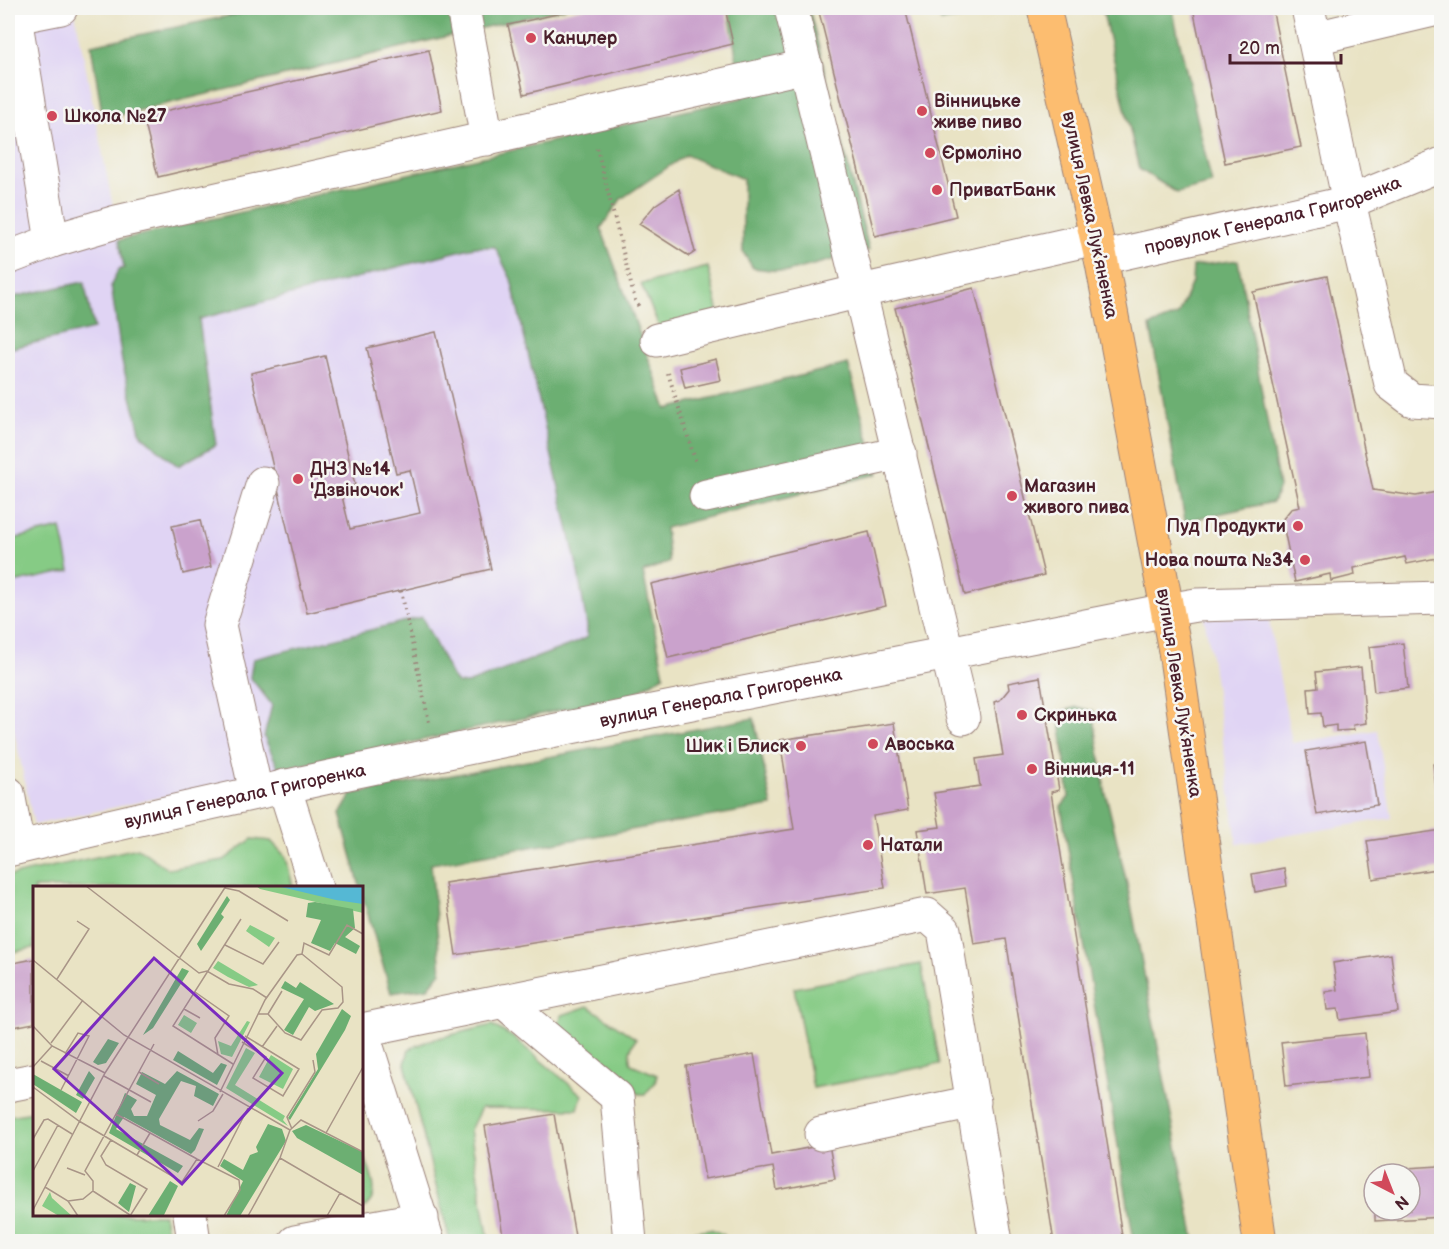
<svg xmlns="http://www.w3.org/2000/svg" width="1449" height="1249" font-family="'Balsamiq Sans',sans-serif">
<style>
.built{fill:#e0d4f4}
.green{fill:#86cb85;stroke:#687558;stroke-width:1.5}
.forest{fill:#6caf72;stroke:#5b674e;stroke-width:1.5}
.building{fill:#caa2cc}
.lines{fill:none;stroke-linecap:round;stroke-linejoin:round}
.minor-casing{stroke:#9a8178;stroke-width:35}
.major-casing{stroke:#9a8178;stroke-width:35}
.path{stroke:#9a8178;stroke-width:4;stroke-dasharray:1.5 4.5;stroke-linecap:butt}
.minor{stroke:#fff;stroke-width:33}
.major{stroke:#fcbd6f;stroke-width:33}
.poi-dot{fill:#d1495b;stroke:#f6f6f2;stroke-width:2}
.labels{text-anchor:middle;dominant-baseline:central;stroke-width:5;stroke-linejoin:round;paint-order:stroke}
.poi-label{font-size:18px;font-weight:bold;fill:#4a1f2b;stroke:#f6f6f2;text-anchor:start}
.street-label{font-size:18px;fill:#4a1f2b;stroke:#f6f6f2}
.inset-road{fill:none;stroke:#a99587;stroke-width:1.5}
.view{fill:#7b2cbf;fill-opacity:0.15;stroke:#7b2cbf;stroke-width:3}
.inset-edge{fill:none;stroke:#4a1f2b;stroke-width:3}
</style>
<rect width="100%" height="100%" fill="#f6f6f2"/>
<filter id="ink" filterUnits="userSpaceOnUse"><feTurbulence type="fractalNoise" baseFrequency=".0167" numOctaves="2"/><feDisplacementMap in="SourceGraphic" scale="12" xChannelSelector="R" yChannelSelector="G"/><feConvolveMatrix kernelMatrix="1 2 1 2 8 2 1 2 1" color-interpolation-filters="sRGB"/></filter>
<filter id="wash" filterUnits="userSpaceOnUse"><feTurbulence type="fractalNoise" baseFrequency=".008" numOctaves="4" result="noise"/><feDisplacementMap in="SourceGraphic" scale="24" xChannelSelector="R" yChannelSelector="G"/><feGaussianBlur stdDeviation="1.35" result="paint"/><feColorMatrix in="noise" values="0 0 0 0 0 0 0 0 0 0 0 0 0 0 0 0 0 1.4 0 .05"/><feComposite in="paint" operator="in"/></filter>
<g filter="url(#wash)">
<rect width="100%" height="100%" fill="#e9e3c4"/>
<path class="built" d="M8,8h66l51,260 397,-98 112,524 -600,131 -26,-122z
M1268,616l24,127 85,-13 15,88 -155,26 -27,-196 -6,-30z"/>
<path class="green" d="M708,267l12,50 -59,14 -20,-47z
M61,528l9,43 -62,13v-44z
M252,839l19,2 15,16 7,30 -259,1v60l-26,5v-77l130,-28 30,21 56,-9z
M921,964l19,100 -127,24 -19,-100z
M588,1006l48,33c-6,9 -8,15 -5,25l26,11 -2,8 -10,11h-6l-84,-64 7,-15z
M492,1025l22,13 68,57 -4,14 -97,-1 -11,22 19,111h-39l-45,-177 4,-15 21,-9z
M34,1112v102l130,1 5,26h-161v-125z
M362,1149c5,19 24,47 0,60z
M670,1229l12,4 29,-4 13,6 3,6h-72z"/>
<path class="forest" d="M266,8h300l-463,111 -12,-74z
M729,8h80l60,242 -82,22 -34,-4 -10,-16v-73l-57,-24 -65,44 -20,29 66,181 181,-45 30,110 -213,54 4,34 -26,10 21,103 -30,19 -294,64 -61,11 -15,-32 8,-32 -22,-28 3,-18 169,-42 30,60 5,6 10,1 108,-41 12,-6v-11l-10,-60 -66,-287 -16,-32h-21l-275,72 17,126 -38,21 -37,-31 -19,-73 -11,-77 7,-15 6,-2 -5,-28 623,-142z
M938,8h36l2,8 -35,6z
M1102,8h70l40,176 -35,9 -38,-24z
M1238,260l41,227 -6,15 -88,19 -35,-195 28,-11 14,-33 1,-16z
M84,282l10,47 -86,20v-51z
M1077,707l16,4 12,79 22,94 68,357h-61l-73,-434 8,-10 -10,-85z
M754,718l18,88 -341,58 10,108 -13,16 -37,5 -29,-99v-6l-2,-1 -20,-73 12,-20z"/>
<g id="blocks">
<path class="building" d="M583,8h142l8,36 -209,50 -16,-69z
M818,8h87l51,208 -81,20z
M1193,8h79l29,139 -76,16z
M429,50l13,60 -284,67 -15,-61z
M679,189l16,63 -6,4 -50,-32 16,-19z
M1327,276l46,214 43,6 26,-5v66l-35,7 -2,-7 -51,11 1,7 -24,6 -1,-7 -35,8 -13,-62 9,-11 9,-2 -47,-215z
M974,288l70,287 -79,20 -70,-287z
M436,332l55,237 -184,44 -56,-240 74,-17 30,129 -15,3 10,41 70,-16 -10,-43 -14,3 -29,-125z
M716,359l5,21 -36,8 -5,-20z
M200,520l11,47 -28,7 -11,-48z
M869,532l17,74 -218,52 -17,-74z
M1403,643l5,45 -34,4 -5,-45z
M1361,667l5,56 -13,2 1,5 -18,1v-6l-13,2 -2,-14 -11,1 -2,-26 10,-1 -2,-15z
M1040,677l19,113 -8,2 72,450h-69l-48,-303 -32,5 -9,-56 -38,6 -10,-64 23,-3 -6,-34 46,-7 -4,-27 27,-4 -9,-53 6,-2 9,-11 -1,-6z
M894,723l14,87 -35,6 12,72 -429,67 -11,-72 349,-54 -14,-89z
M1366,741l11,64 -60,10 -11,-64z
M1442,762v55h-2l-7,-53z
M1442,830v38l-69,11 -6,-38z
M1284,868l3,18 -32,6 -3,-18z
M1391,954l7,58 -58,8 -2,-11 -11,1 -2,-18 12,-2 -4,-27z
M34,959v64l-26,5v-64z
M1365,1033l4,44 -83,9 -5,-44z
M754,1054l17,101 58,-11 6,35 -58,11 -4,-23 -68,12 -19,-113z
M554,1114l22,128h-72l-19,-116z
M1439,1166l3,51 -67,4v-11h35v-36h-20v-5z"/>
</g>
</g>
<g filter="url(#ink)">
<use href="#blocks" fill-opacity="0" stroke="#9a8178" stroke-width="1.5"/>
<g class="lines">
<g class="minor-casing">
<g id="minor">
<path d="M463,8l24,131"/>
<path d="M791,8l172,710"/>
<path d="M1308,8l41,194 42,182 21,16 30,2"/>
<path d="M1315,38l127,-30"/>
<path d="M52,241l64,-19 690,-156"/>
<path d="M8,258l44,-17 -37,-224 46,-9"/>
<path id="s1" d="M1101,258l248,-56 93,-38"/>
<path d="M657,340l204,-49 235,-53"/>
<path d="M706,496l194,-43"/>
<path d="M284,786l32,102"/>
<path d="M256,792l-37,-167 44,-142"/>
<path d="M8,793l10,54"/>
<path id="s2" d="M8,850c383,-93 772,-163 1159,-240l29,-5 246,-7"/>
<path d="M503,1001l114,96 13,145"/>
<path d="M362,1030l565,-115 17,15 52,312"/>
<path d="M362,1031l66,211"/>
<path d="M8,1085l26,-5"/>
<path d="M821,1134l153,-32"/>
<path d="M190,1214l4,28"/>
<path d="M295,1242l127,-24"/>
</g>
</g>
<g class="major-casing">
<path id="major" d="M1044,8l57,250 74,393 85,591"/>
</g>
<path class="path" d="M597,148l38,152 5,9
M668,373l28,90
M401,591l28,131"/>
<use href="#minor" class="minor"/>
<use href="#major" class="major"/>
</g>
</g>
<g class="poi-dot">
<circle cx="531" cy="38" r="6"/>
<circle cx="922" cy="111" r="6"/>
<circle cx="52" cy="116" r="6"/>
<circle cx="930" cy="153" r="6"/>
<circle cx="937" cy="190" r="6"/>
<circle cx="298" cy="479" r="6"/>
<circle cx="1012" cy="496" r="6"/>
<circle cx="1298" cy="526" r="6"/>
<circle cx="1305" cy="560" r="6"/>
<circle cx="1022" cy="715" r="6"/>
<circle cx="873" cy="744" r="6"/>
<circle cx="801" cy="746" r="6"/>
<circle cx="1032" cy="769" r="6"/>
<circle cx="868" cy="845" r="6"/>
</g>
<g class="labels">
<g class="poi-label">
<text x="543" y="38">Канцлер</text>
<text x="934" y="101">Вінницьке<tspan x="934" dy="21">живе пиво</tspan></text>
<text x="64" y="116">Школа №27</text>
<text x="942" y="153">Єрмоліно</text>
<text x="949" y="190">ПриватБанк</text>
<text x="310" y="469">ДНЗ №14<tspan x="310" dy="21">'Дзвіночок'</tspan></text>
<text x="1024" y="486">Магазин<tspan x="1024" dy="21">живого пива</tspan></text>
<text x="1286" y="526" text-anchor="end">Пуд Продукти</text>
<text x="1293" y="560" text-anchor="end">Нова пошта №34</text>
<text x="1034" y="715">Скринька</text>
<text x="885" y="744">Авоська</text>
<text x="789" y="746" text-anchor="end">Шик і Блиск</text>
<text x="1044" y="769">Вінниця-11</text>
<text x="880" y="845">Натали</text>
</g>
<g class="street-label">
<text stroke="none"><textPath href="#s1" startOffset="177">провулок Генерала Григоренка</textPath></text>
<text transform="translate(1090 215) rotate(78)">вулиця Левка Лукʼяненка</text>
<text transform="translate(1179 693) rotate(81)">вулиця Левка Лукʼяненка</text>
<text stroke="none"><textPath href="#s2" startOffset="729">вулиця Генерала Григоренка</textPath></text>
<text stroke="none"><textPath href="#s2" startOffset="243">вулиця Генерала Григоренка</textPath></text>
</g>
</g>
<g transform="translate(33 886)">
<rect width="330" height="330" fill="#e9e3c4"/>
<path d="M223,0h107v27l-103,-24zM217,39l25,13 -6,9 -23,-16zM185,75l40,24 -9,2 -21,-10 -15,-9zM151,129l13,8 -6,10 -13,-8zM214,135l3,1 -18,35 -11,-3 -3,-13 13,5zM213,162l9,5 -20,32 50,31 -2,4 5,6 -62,-38zM238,169l22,14 -10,20 -24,-12zM17,306l2,6 20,18h-13l-17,-10z" fill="#86cb85"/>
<path d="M194,10l3,4 -9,14 3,3 -23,34 -4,-7zM282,16l38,7 2,19 -10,9 15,9 -4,8 -21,-11 -5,8 -19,-8 10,-23 -15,-3 2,-14zM149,82l7,3 -36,57 -10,7zM252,95l11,7 4,-6 34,22 -19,7 -6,-4 -16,28 -9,-5 20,-31 -23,-11zM309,123l9,7 -6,14 -55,90 -2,-2 30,-49 -2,-15zM75,153l11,4 -13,20 -8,2 -5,-3zM145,165l35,22 8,-10 6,2 -10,20 -44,-25zM56,185l6,7 -12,21 -7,-4zM144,185l42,23 -6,12 -19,-10 2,-10 -15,-5 -22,38 1,6 30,15 9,-12 5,1 -9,21 -4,4 -67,-37 -8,12 67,37 -5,7 -69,-40 16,-40 12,7 -6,9 3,7h13l9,-21 -20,-11 6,-12 23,12zM0,188l49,28 -6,11 -43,-29zM235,238l14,5 4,12 -46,75h-14l17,-35 -23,-15 4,-7 19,11 7,-15 8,-3 -2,-5zM273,239l57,27v23l-66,-37 -5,-7zM137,295l8,5 -14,29 -16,1zM97,297l6,3 -7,26 -11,-9z" fill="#6caf72"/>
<path d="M244,0h86v18l-27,-4z" fill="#55b8d4"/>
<path class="inset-road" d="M53,0l113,87 8,-2 22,13 24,5 14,9M192,2l14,3 49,30M192,59l38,19 16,-22M0,74l91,75 166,95M24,93l32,-50 -12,-8M162,106l34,24 -14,22 3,17M151,123l16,9M225,128h10l17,19 16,7 21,-30 16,-2 5,-6 -1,-15 -40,-33M235,128l14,-23M0,140l19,20 53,27M209,156l24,15 -13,21 30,18 16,-27 -54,-33M18,157l32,-43M229,161l15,-21M8,175l28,15M200,178l-60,-38 68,-107M0,181l19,-21M106,186l20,12M71,190l47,26M0,201l46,34 103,61 15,-23 42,21 1,10 -16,26M28,204l28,-54 -11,-3 -13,21M187,206l45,-92 32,-45 5,-1 2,-11 25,12 18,-30 16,9M83,228l81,45M165,235l15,-10 10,-17M259,243l-5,-12 28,-45 -2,-12M257,244l11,-10 62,32M293,247l37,-66M0,253l11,-19 4,-1 24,15M78,254l-10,16 5,9 41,24 -17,27M104,269l13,-22M247,272l60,35 -13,23M185,281l30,-59M34,282l18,7M0,285l25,-46M12,301l23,14 10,15M60,305v-10l-8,-10 69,-127M307,307l23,13M35,315l15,-2 10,-8 37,24M0,324l72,-137 121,-187M215,330l32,-58 10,-28"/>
<path class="view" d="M121,72l128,115 -100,111 -128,-115z"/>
<rect width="330" height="330" class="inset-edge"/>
</g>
<rect width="1449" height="1249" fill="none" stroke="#f6f6f2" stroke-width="30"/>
<g transform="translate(1392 1192) rotate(138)"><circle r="28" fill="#f6f6f2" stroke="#b1a0a2" stroke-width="1.5"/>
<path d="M0-4.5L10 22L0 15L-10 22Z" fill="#d1495b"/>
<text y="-9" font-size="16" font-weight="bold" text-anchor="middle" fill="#4a1f2b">N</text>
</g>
<path d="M1230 54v9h111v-9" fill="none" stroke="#4a1f2b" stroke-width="3"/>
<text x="1239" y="54" font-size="18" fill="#4a1f2b" stroke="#f6f6f2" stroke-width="4.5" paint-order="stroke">20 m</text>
</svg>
